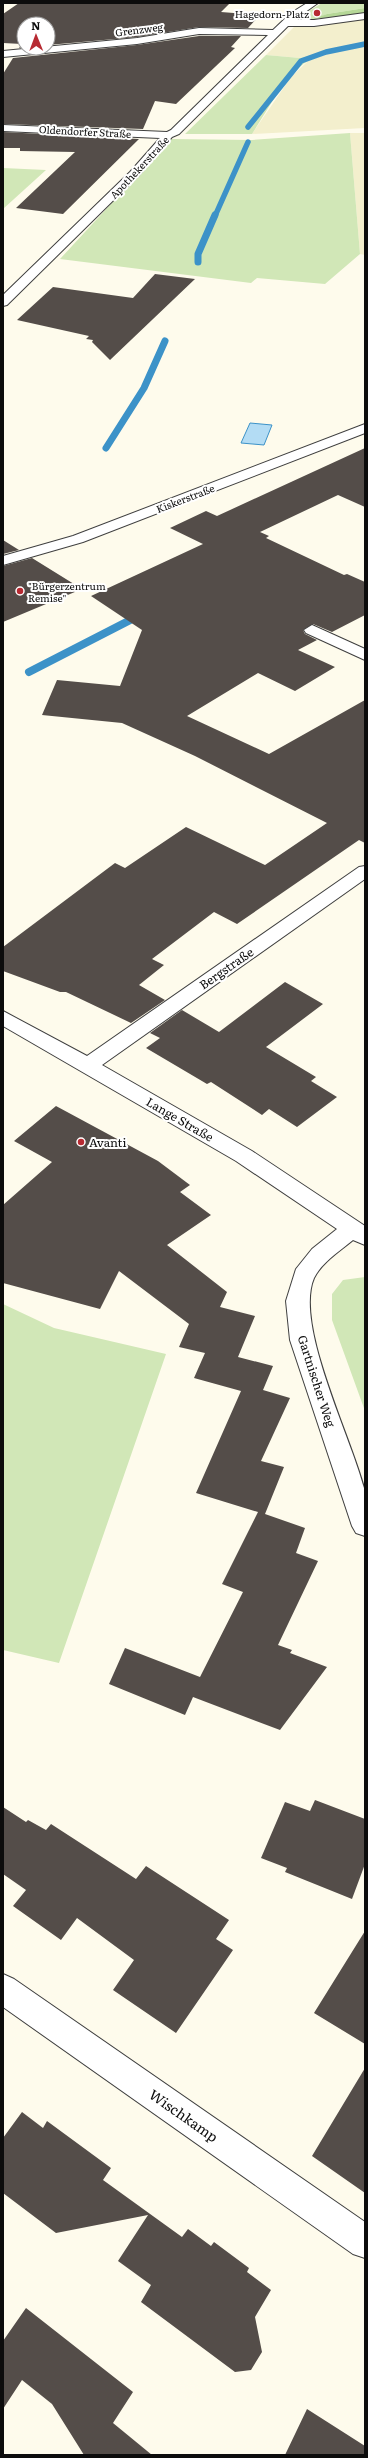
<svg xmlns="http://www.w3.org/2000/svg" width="368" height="2458" font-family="Literata,serif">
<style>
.farmland{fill:#f3efcd}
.green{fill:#d1e7b7}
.forest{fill:#b5d797}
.water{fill:#b3dcf4;stroke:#3c92c8}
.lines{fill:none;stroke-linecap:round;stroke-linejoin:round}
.stream-far2{stroke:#3c92c8;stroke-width:5.5}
.stream-far1{stroke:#3c92c8;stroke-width:7}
.stream{stroke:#3c92c8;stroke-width:8}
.building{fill:#544d49}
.minor-casing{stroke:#3f3f3f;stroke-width:2}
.minor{fill:#fff;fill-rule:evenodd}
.poi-dot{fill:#b72a32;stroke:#fff;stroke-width:1.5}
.labels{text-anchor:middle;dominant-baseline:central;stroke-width:4;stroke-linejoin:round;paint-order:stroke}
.far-poi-label{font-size:10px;fill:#0c0c0c;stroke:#fff;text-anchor:end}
.far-street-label{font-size:10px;fill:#0c0c0c;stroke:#fff}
.street-label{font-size:12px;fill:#0c0c0c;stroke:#fff}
.poi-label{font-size:12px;fill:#0c0c0c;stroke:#fff;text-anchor:start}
.near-street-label{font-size:14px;fill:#0c0c0c;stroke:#fff}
</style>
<rect width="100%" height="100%" fill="#fefbec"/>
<path class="farmland" d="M365,18v24l-65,16 -34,-3 28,-28z
M365,46v82l-113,6 39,-57 17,-16 19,-7z
M350,133h15v122l-5,-1z"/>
<path class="green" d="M322,3h43v5l-38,6 -13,6h-14l4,-6z
M365,42v4c-19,4 -40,6 -57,15 -22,13 -42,52 -56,73h-67l81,-79 34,3z
M350,133l10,121 -35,30 -68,-6 -6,5 -191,-24 111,-120 81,1z
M3,168l43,2 -43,39z
M365,1277v134l-33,-91v-26l11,-14z
M3,1304l51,24 112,26 -107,309 -56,-13z"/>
<path class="forest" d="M365,8v6l-52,5 14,-5z"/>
<path class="water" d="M250,423l22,2 -8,20 -23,-2z"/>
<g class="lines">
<path class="stream-far2" d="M248,127l53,-66 25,-9 39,-8
M215,216l33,-74"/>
<path class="stream-far1" d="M198,262v-8l17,-39
M106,448l38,-60 21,-47"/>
<path class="stream" d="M29,672l113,-58"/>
</g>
<path class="building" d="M19,3h211l-9,9 39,3 -12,13 -49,-1 -62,10 -89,8v-21h-24v23l-5,1 3,-4 -19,-1v-29z
M199,36h42l-10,11 4,1 -59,56 -21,-3 -12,28 -140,-5v-50l10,-16 124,-13z
M3,132l136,7 -76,75 -47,-6 59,-56 -55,-1v-3h-17z
M155,274l40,5 -85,81 -18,-18 1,-2 -7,-1 3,-3 -72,-16 36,-33 80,11z
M365,448v59l-27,-12 -78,37 9,4 -3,2 78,37 3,-1 18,8v33l-33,17 -19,-8 -10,6 2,4 12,6 -19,10 37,17 -40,24 -37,-18 -71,43 82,38 96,-54v143l-6,-3 -122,84 -23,-12 -62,47 12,6 -25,20 26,15 -34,23 -65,-31h-6l-57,-21v-24l112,-84 10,5 61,-41 79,38 62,-42 -132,-67 -73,-33 -80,-8 15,-35 63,6 22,-56 -51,-34 112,-52 -33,-16 36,-17 11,5z
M3,540l16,10 -16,4z
M32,558l50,31 -79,33v-56z
M285,982l38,22 -57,43 50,30 -5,4 26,16 -40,30 -28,-18 -7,6 -51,-33 -4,2 -61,-36 14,-10 -10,-5 32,-23 37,22z
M56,1106l102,55 32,24 -10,7 31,23 -44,30 60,47 -7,15 35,9 -17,41 35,9 -10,24 27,8 -29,63 23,6 -19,47 40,14 -9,25 22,8 -40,84 14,5 -2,3 37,14 -47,63 -87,-33 -8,18 -76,-31 16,-36 75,29 43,-85 -21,-8 36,-72 -62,-19 45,-102 -47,-13 11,-25 -26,-6 10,-23 -70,-53 -19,38 -97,-26v-78l49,-43 -38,-21z
M315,1800l50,19v45l-13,35 -67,-27 2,-4 -26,-10 24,-56 25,9z
M3,1807l23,15 2,-2 18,10 5,-6 85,55 10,-13 83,54 -13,19 17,11 -57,83 -63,-43 21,-30 -57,-42 -16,22 -48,-34 13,-16 -23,-16z
M365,1931v113l-51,-31z
M365,2068v125l-53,-37z
M22,2112l21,16 4,-7 64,47 -8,12 79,57 6,-8 23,17 3,-4 35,26 -2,4 24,18 -16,27 7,35 -11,18 -16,2 -94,-70 10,-17 -33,-24 30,-46 -92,18 -53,-40v-55z
M26,2308l107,84 -20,31 39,32h-68l-32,-51 -30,-24 -19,29v-68z
M307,2409l58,37v9h-80z"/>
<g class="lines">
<g class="minor-casing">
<path id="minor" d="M307,3h11l-24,17h20l51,-7v6l-51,7h-26l-109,108 -7,3 -34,39 -131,129 -4,1v-11l127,-123 30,-34 -157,-7v-6l164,7 4,-2 97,-95 -69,-1 -62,10 -134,13v-6l134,-13 62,-10 74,2 18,-17z
M365,424v9l-282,109 -80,23v-9l70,-20z
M312,625l53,24v11l-59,-27 -2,-3z
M365,866v13l-263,186 150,86 113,75v19l-12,-5c-13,11 -31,22 -39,38 -20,46 37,159 50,210 4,14 1,33 1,48l-9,-3 -4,-7 -62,-186 -4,-39 10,-32 16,-20 25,-20 -101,-68 -233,-135v-15l84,45 272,-189z
M3,1974l11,5 351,243v36l-12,-4 -350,-247z"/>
</g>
<use href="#minor" class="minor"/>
</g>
<g class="poi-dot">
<circle cx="317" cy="13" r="4"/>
<circle cx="20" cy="591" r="4"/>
<circle cx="81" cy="1142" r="4"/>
</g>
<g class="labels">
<g class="far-poi-label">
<text x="309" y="13">Hagedorn-Platz</text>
<text x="28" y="585" text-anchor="start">"Bürgerzentrum<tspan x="28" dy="12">Remise"</tspan></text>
</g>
<g class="far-street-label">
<text transform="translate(139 29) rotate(-7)">Grenzweg</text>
<text transform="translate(85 131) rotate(3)">Oldendorfer Straße</text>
<text transform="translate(139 167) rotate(-47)">Apothekerstraße</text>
<text transform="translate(185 498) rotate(-21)">Kiskerstraße</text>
</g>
<g class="street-label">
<text transform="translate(226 968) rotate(-35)">Bergstraße</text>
<text transform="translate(180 1119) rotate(30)">Lange Straße</text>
<text transform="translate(317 1381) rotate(72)">Gartnischer Weg</text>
</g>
<g class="poi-label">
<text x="89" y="1142">Avanti</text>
</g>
<g class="near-street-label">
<text transform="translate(184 2115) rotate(35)">Wischkamp</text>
</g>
</g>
<rect width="368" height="2458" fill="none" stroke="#0c0c0c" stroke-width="8"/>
<g transform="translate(36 36) rotate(359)"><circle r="19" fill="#ffffff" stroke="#9e9e9e"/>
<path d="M0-3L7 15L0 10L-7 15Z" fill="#b72a32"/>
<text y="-6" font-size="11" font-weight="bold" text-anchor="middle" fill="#0c0c0c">N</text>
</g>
</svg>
